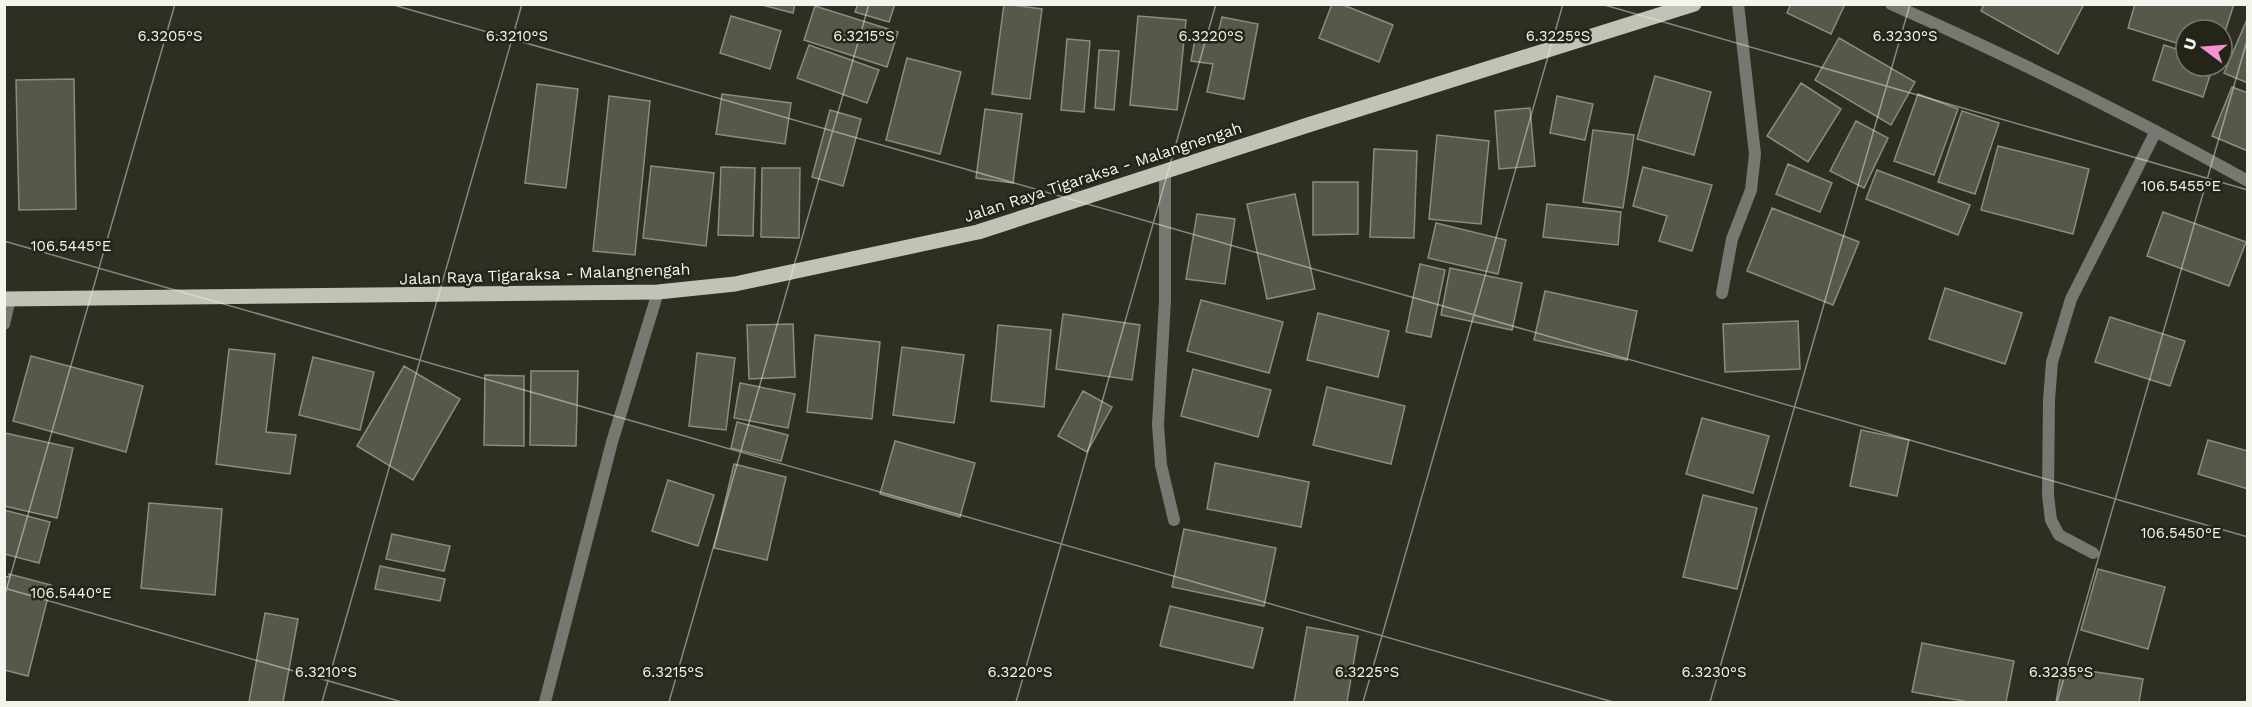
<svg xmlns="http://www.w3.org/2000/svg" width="2252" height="707" font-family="'Work Sans',sans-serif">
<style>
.building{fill:#57574a;stroke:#8c8c7e;stroke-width:1.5}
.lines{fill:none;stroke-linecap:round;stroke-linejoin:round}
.street{stroke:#787872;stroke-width:12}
.primary{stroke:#c2c3b6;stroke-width:15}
.ticks{fill:none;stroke:#f3f4ec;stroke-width:1.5;stroke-opacity:0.45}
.labels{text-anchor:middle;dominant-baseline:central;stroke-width:5;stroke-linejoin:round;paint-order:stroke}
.street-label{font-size:16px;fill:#f3f4ec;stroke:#242419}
.ticks-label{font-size:15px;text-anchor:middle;fill:#f3f4ec;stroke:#242419;stroke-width:5;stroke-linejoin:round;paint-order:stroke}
</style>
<rect width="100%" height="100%" fill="#2e2e23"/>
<path class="building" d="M758,4h37l-2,9z
M858,4h37l-6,18 -34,-10z
M1004,4l38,5 -12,90 -38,-5z
M1332,4h9l52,21 -14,37 -60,-24z
M1791,4h54l-14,30 -44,-21z
M1984,4h100l-26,50 -77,-43z
M2135,4h99l-12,37v-11h-36v16l-58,-18z
M815,6l83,26 -11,35 -83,-27z
M731,16l50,15 -11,38 -50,-16z
M1138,16l48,4 -9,90 -47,-5z
M1222,17l36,7 -14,75 -37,-7 6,-28 -22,-3 5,-27 21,4z
M2248,17v66l-24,-10z
M1839,38l76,44 -24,43 -76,-45z
M1067,39l23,2 -6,71 -23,-2z
M809,45l70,25 -12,33 -70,-25z
M2164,45l22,7v14h27l-10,31 -50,-17z
M1099,50l20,1 -5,59 -19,-2z
M907,58l54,14 -21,82 -54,-14z
M1655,76l56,16 -17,63 -57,-16z
M74,79l2,130 -57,1 -3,-130z
M1801,83l40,26 -33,53 -41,-26z
M537,84l41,5 -12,99 -41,-5z
M2232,87l16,6v58l-36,-15z
M722,94l69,9 -6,41 -69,-10z
M1918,94l40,15 -24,66 -40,-14z
M609,96l41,5 -15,154 -42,-4z
M1557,96l36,8 -8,36 -35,-7z
M1530,108l5,58 -36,3 -4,-58z
M985,109l37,5 -9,69 -37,-5z
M830,110l31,9 -18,67 -31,-9z
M1962,111l37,12 -24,71 -37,-12z
M1856,121l32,17 -24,50 -34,-17z
M1593,130l41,5 -11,73 -40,-6z
M1437,135l52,6 -8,83 -52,-5z
M1998,146l91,23 -16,65 -92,-24z
M1374,149l43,2 -3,87 -44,-1z
M1788,164l44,19 -12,29 -44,-18z
M651,166l63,7 -8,73 -63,-8z
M721,167l34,1 -2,68 -35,-1z
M1643,167l69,18 -20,66 -33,-10 8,-25 -34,-10z
M762,168h38l-1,70 -38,-1z
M1877,170l93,35 -12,30 -92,-36z
M1313,182h45v52l-45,1z
M1295,194l20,95 -48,10 -20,-95z
M1547,204l74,8 -3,33 -75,-8z
M1772,208l87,34 -26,63 -86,-34z
M2163,212l83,30 -17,44 -82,-30z
M1197,214l38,5 -10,65 -39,-5z
M1436,223l70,17 -8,34 -70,-16z
M1420,264l25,6 -14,67 -25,-5z
M1450,268l72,15 -10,47 -71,-15z
M1945,288l77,25 -17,51 -76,-25z
M1545,291l92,20 -10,49 -93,-20z
M1201,300l82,22 -14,51 -82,-22z
M1318,313l71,18 -11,46 -71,-17z
M1063,314l77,11 -8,55 -76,-11z
M2110,317l75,24 -15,45 -75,-24z
M1798,321l2,48 -75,3 -2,-48z
M793,324l2,53 -46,2 -2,-54z
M998,325l53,5 -7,77 -53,-6z
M815,335l65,7 -8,77 -65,-7z
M902,347l62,8 -10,68 -61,-8z
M229,349l46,5 -9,78 30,3 -6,39 -74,-10z
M697,353l38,5 -9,72 -37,-4z
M31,356l112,30 -17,66 -113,-31z
M313,357l61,15 -14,58 -61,-15z
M404,366l56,33 -47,81 -56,-34z
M1193,369l78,21 -13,47 -77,-21z
M531,371h47l-2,75 -46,-1z
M485,375l39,1v70l-40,-1z
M740,383l55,11 -7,34 -54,-10z
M1327,387l78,19 -14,58 -78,-19z
M1083,391l29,16 -25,45 -29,-16z
M1702,418l67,18 -16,57 -67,-19z
M737,422l51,13 -7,26 -50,-13z
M1861,430l48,10 -12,56 -47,-10z
M5,433l68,15 -16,70 -53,-12z
M2208,440l40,11v38l-50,-15z
M895,441l80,22 -15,54 -80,-23z
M1215,463l94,19 -8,45 -94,-18z
M734,464l52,13 -19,83 -53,-12z
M668,480l46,15 -16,51 -46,-15z
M1703,495l54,13 -20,81 -54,-12z
M149,503l73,6 -7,86 -74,-7z
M4,510l46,12 -11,41 -35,-9z
M1184,529l92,19 -12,58 -92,-19z
M392,534l58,12 -6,25 -58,-12z
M380,566l65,13 -5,22 -65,-12z
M2098,569l67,18 -17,62 -67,-19z
M9,574l42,11 -23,91 -24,-6v-94l5,1z
M1170,606l93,22 -10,40 -93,-22z
M265,613l33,6 -15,83h-34z
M1307,627l51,9 -11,66h-53z
M1922,643l92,18 -8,41h-37l-57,-10z
M2062,667l81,12 -4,23h-83z"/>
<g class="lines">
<path class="street" d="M1891,4c122,54 241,112 357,177
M1165,171v129l-7,125 3,40 13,55
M1722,293l10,-54 19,-49 4,-36 -17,-150
M4,324l6,-25
M2093,553l-34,-18 -8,-15 -3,-25 1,-95 3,-38 19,-63 85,-168
M545,702l67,-260 46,-150"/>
<path class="primary" d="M4,299l654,-7 77,-8 243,-52 330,-107 386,-121"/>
</g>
<path class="ticks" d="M390,4l1858,533M1601,4l647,186M4,241l1609,461M4,588l398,114M4,598l171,-594M322,702l200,-698M669,702l200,-698M1016,702l200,-698M1363,702l200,-698M1710,702l200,-698M2057,702l191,-665"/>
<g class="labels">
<g class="street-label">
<text transform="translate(1103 172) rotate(-18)">Jalan Raya Tigaraksa - Malangnengah</text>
<text transform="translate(545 274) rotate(-2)">Jalan Raya Tigaraksa - Malangnengah</text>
</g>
</g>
<g class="ticks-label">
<text x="170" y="41">6.3205°S</text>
<text x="517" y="41">6.3210°S</text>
<text x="864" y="41">6.3215°S</text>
<text x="1211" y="41">6.3220°S</text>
<text x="1558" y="41">6.3225°S</text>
<text x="1905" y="41">6.3230°S</text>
<text x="2181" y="191">106.5455°E</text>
<text x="71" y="251">106.5445°E</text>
<text x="2181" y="538">106.5450°E</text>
<text x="71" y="598">106.5440°E</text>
<text x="326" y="677">6.3210°S</text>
<text x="673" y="677">6.3215°S</text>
<text x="1020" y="677">6.3220°S</text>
<text x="1367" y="677">6.3225°S</text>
<text x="1714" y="677">6.3230°S</text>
<text x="2061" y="677">6.3235°S</text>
</g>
<rect width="2252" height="707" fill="none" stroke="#f3f4ec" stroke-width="12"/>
<g transform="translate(2204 48) rotate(286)"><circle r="28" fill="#242419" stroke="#77776d" stroke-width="1.5"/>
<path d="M0-4.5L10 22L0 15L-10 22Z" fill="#f391d5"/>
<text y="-9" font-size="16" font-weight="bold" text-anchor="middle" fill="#f3f4ec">U</text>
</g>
</svg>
